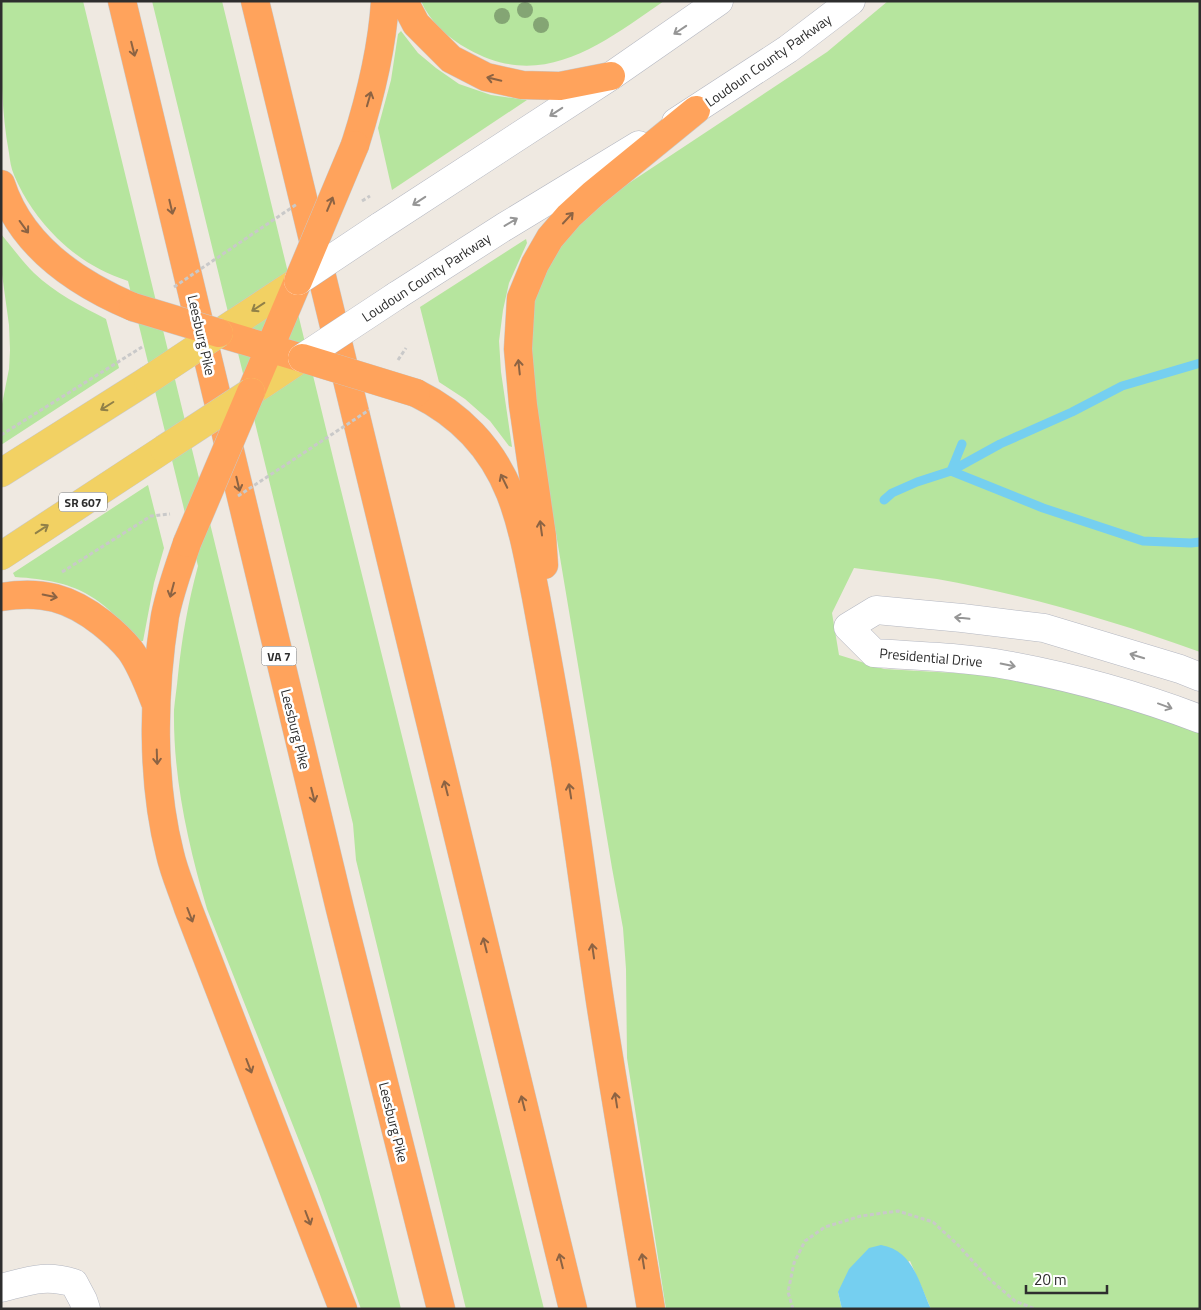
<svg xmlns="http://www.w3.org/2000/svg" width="1201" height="1310" font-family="'Titillium Web',sans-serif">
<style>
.grass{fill:#b6e59e}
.water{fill:#75cff0}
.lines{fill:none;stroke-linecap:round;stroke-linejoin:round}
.stream{stroke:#75cff0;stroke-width:9}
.street-casing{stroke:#b4b7c1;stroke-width:29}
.secondary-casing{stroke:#b4b7c1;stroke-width:29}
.primary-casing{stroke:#c9c9c9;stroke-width:29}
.highway-casing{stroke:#c9c9c9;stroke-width:29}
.path{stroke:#c9c9c9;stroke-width:3;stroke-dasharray:4 2.5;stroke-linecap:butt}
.street{stroke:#fff;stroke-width:28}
.secondary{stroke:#fff;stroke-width:28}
.primary{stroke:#f2d163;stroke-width:28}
.highway{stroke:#ffa35c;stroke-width:28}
.secondary-bridge-casing{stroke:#b4b7c1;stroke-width:29;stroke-linecap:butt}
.primary-bridge-casing{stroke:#c9c9c9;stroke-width:29;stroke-linecap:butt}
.highway-bridge-casing{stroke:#c9c9c9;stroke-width:29;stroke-linecap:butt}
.path-bridge{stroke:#c9c9c9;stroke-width:3;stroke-dasharray:4 2.5;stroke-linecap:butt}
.secondary-bridge{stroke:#fff;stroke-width:28}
.primary-bridge{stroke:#f2d163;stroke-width:28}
.highway-bridge{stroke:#ffa35c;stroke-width:28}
.tree{fill:#84a574}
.oneway{stroke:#969696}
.oneway2{stroke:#8c6343}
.oneway3{stroke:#908048}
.labels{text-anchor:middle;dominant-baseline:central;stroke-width:5;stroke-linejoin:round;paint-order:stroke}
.shield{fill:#fff;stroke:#6d6d6d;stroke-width:1}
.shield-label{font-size:12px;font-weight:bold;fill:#2e2e2e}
.street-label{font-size:14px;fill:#2e2e2e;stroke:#fff}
</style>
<rect width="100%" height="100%" fill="#efe9e1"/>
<path class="grass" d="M1,1h82l318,1308h-40l-44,-123 -110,-277c-19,-65 -34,-131 -33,-199 1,-12 3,-23 4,-35 4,-38 10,-72 20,-109l-70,-285c-29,-10 -49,-22 -71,-43 -18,-18 -33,-39 -43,-63 -3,-7 -4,-14 -5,-22 -9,-49 -8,-101 -8,-152z
M152,1h70l114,469 208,839h-78l-110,-449 -3,-36z
M421,1h243c-61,42 -121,91 -196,48 -20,-11 -38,-27 -47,-48z
M888,1h312v651c-85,-31 -174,-57 -263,-73 -27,-4 -55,-7 -83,-11l-22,45 7,42 45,14 106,6 68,12 142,43v579h-269l-21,-48 -72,31 4,17h-176l-39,-251 -1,-89 -3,-41 -11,-60 -71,-424 -13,-105 8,-47 22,-47 53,-50 216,-143z
M401,31l17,22 18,15 23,16 32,11 36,5 -135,90 -14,-62 13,-48 7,-46z
M1,234c11,13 21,27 33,39 21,20 47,33 72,46l13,49 -118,77v-36l8,-40 1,-19 -1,-25 -8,-58z
M526,239l1,4 -18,40 -6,27 -4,31 2,31 11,75 -3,-1 -19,-25 -25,-22 -26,-17 -19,-75z
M148,485l16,63 -10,35 -11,58h-4c-40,-46 -61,-60 -124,-64l-2,-4z"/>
<path class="water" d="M881,1245c32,5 38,38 50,64h-89l-4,-17 11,-23 20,-21z"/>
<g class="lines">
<path class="stream" d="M962,444l-11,27 92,37 100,33 48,2 9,-1
M884,500l8,-7 25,-11 34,-11 49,-27 72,-32 50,-26 78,-23"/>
<g class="street-casing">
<path id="street" d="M1200,677l-20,-8 -136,-41 -82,-10 -86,-8 -28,17 26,26c42,3 91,4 132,12 66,12 131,30 194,54
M1,1288c28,-7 44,-14 73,-5l9,17 3,9"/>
</g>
<g class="secondary-casing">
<path id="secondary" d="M676,122l112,-73 63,-48
M379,227l232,-151 108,-75
M396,296l108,-69 135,-82"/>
</g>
<g class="primary-casing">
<path id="primary" d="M219,333l79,-52
M251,392l51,-34
M1,473l147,-93
M1,556l163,-107"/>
</g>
<g class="highway-casing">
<path id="highway" d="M122,1l218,908 101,400
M255,1l318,1308
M404,1l12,23 35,35 35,18 36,8 38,1 51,-10
M355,145c15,-47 27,-94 30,-144
M1,184c20,62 75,99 132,123
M219,333l83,25
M251,392l47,-111
M416,393c43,21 76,55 94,100 13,33 19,69 26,104 10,54 20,108 29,163 13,80 23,161 35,241 16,103 34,205 51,308
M187,543c-8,24 -17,48 -22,73 -12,75 -14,164 5,238 4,18 12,36 18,54l155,401
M544,565l-2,-29 -19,-131 -5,-56 3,-51 14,-34 15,-26 19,-22 24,-22 103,-84
M1,597c41,-7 69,1 101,26 10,8 20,17 28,27 11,15 18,34 25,52"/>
</g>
<path class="path" d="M362,201l8,-5
M398,360l8,-12
M1,435l141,-88
M62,572l89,-56 19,-2
M793,1309l-5,-17 6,-29 11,-22 20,-14 36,-11 37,-5 35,11 25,23 29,32 28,24 20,8"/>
<use href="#street" class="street"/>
<use href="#secondary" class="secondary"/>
<use href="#primary" class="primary"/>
<use href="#highway" class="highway"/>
<g class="secondary-bridge-casing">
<path id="secondary-bridge" d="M298,281l81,-54
M302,358l94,-62"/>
</g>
<g class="primary-bridge-casing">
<path id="primary-bridge" d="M148,380l71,-47
M164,449l87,-57"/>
</g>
<g class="highway-bridge-casing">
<path id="highway-bridge" d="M298,281l57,-136
M133,307l86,26
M302,358l114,35
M187,543l64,-151"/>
</g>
<path class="path-bridge" d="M174,287l123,-83
M238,496l131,-86"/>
<use href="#secondary-bridge" class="secondary-bridge"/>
<use href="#primary-bridge" class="primary-bridge"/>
<use href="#highway-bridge" class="highway-bridge"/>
</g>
<g class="tree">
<circle cx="525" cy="10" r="8"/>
<circle cx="502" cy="16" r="8"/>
<circle cx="541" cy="25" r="8"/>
</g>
<defs><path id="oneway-shaft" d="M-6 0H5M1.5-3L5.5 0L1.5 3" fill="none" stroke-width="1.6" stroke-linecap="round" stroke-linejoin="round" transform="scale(1.25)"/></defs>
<g class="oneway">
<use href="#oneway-shaft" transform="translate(680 30) rotate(146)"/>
<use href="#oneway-shaft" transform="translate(556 112) rotate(147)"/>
<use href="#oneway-shaft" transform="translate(419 201) rotate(147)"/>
<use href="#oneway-shaft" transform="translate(511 222) rotate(-31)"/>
<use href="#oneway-shaft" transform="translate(962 618) rotate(-174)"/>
<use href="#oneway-shaft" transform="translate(1137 656) rotate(-163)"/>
<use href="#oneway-shaft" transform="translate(1008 665) rotate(11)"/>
<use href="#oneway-shaft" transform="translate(1165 706) rotate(20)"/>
</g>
<g class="oneway2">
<use href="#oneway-shaft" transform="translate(133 49) rotate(76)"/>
<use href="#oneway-shaft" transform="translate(494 79) rotate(-167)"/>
<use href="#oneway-shaft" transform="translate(369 99) rotate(-74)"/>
<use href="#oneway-shaft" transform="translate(330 204) rotate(-67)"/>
<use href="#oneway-shaft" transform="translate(171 207) rotate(77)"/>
<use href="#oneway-shaft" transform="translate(568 218) rotate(-47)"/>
<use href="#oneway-shaft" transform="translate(24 227) rotate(54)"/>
<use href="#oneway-shaft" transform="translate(519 367) rotate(-96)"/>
<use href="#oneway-shaft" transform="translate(504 481) rotate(-116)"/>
<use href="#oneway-shaft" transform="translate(238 484) rotate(77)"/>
<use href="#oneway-shaft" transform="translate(541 528) rotate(-98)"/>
<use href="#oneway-shaft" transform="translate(172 590) rotate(105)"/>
<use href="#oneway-shaft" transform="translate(50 596) rotate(12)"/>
<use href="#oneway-shaft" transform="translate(157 757) rotate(88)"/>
<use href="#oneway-shaft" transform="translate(446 788) rotate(-104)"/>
<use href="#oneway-shaft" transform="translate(570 791) rotate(-99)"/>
<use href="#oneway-shaft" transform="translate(313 795) rotate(76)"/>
<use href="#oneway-shaft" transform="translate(190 915) rotate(69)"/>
<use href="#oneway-shaft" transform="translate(485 945) rotate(-104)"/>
<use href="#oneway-shaft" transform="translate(593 951) rotate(-98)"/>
<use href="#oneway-shaft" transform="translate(249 1066) rotate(69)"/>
<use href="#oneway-shaft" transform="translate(616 1100) rotate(-99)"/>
<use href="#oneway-shaft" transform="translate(523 1103) rotate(-104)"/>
<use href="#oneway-shaft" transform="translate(308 1218) rotate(69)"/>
<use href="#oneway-shaft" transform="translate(561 1261) rotate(-104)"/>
<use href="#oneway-shaft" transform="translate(643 1261) rotate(-99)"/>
</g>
<g class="oneway3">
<use href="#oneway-shaft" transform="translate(258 307) rotate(147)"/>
<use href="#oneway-shaft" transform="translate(107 406) rotate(148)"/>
<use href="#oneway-shaft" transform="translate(42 529) rotate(-33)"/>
</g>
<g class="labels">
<g class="shield">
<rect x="59" y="492.5" width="48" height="19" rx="4"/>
<rect x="261.5" y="646.5" width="35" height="19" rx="4"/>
</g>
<g class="shield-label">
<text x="83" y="502">SR 607</text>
<text x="279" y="656">VA 7</text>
</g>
<g class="street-label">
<text transform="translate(768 60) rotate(-35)">Loudoun County Parkway</text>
<text transform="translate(426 277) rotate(-33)">Loudoun County Parkway</text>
<text transform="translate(202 335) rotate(77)">Leesburg Pike</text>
<text transform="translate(931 657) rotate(5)">Presidential Drive</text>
<text transform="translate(296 729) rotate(76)">Leesburg Pike</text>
<text transform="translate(394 1122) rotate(76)">Leesburg Pike</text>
</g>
</g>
<rect width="1201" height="1310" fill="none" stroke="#2e2e2e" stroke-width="5"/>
<path d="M1026 1285v8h81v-8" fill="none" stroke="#2e2e2e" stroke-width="2.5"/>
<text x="1034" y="1285" font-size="15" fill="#2e2e2e" stroke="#ffffff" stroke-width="4" paint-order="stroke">20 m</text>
</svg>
